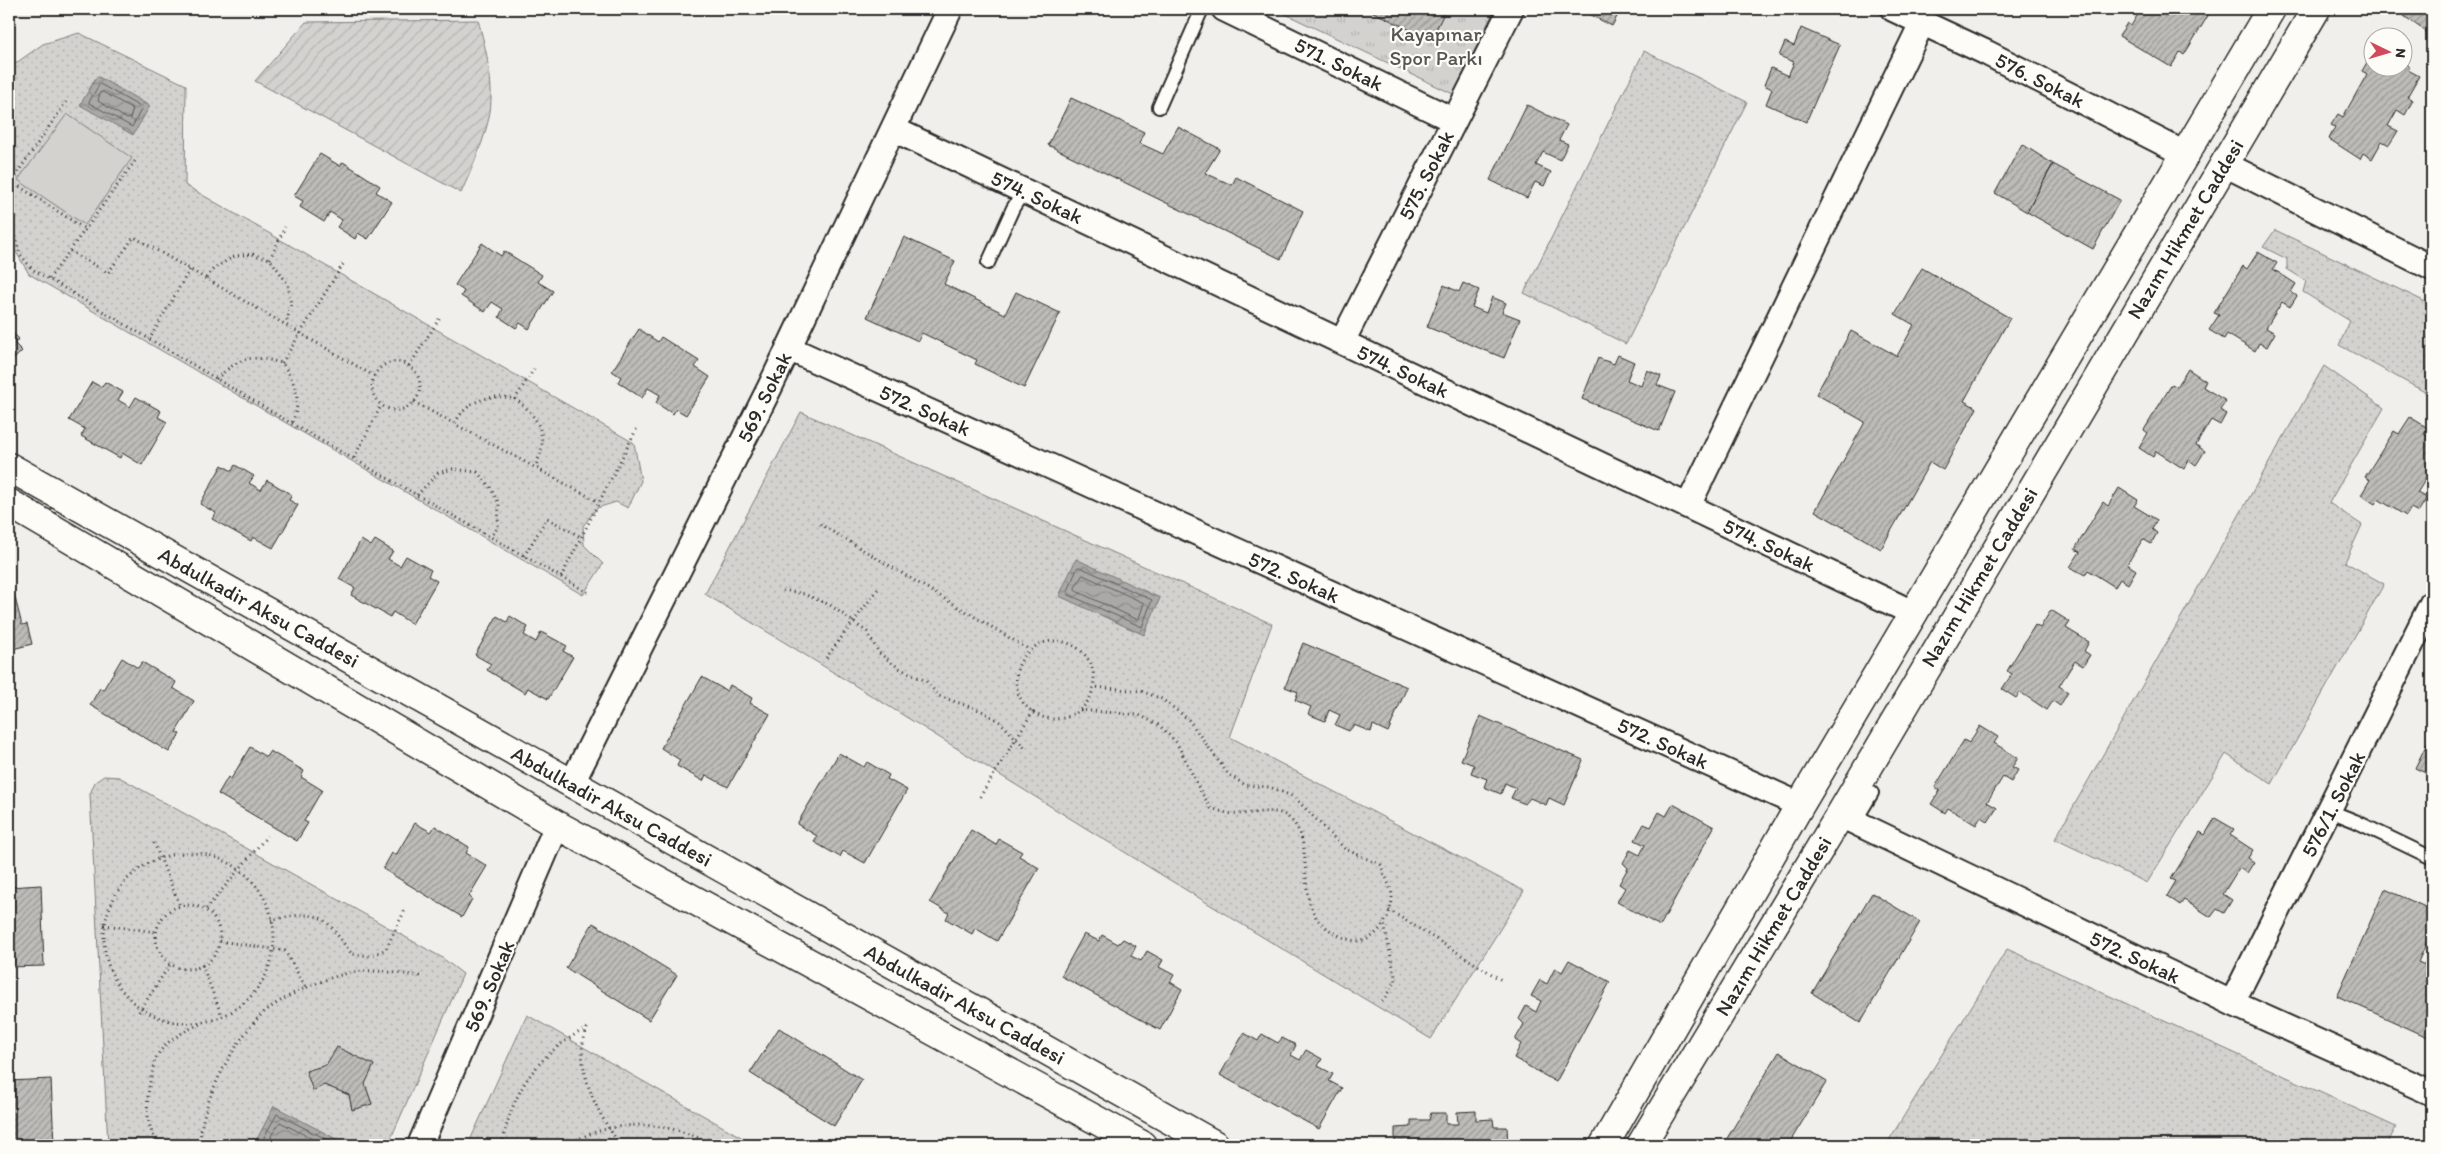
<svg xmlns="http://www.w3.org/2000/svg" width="2441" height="1154" font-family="Itim,sans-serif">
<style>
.grass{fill:url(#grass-dots);stroke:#7f7e7d}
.park{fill:url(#park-tufts);stroke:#7f7e7d}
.garden{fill:url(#garden-furrows);stroke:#7f7e7d}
.pitch{fill:#d3d2cf;stroke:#7f7e7d}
.water{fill:url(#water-waves);stroke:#777775}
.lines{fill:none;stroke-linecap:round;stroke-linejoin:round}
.shore{stroke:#5e5d5d;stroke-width:1}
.building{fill:url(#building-hatch);stroke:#2b2b2b}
.lane-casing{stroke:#2b2b2b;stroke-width:16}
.street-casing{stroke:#2b2b2b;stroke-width:28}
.secondary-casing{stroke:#2b2b2b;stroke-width:31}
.path{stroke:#2b2b2b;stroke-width:3;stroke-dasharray:1 4;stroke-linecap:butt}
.lane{stroke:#fdfcf7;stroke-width:12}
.street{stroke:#fdfcf7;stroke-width:24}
.secondary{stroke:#fdfcf7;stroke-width:28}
.labels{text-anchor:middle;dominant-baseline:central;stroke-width:4.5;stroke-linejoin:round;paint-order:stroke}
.park-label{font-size:21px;fill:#555554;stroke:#fdfcf7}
.street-label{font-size:21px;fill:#2b2b2b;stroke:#fdfcf7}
</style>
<defs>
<pattern id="grass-dots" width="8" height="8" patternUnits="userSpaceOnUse" patternTransform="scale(1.25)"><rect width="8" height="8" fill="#d3d2cf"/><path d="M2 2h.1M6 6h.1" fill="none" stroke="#b5b4b2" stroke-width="1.8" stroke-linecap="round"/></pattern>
<pattern id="park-tufts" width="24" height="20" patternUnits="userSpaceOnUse" patternTransform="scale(1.25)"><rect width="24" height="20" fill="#d3d2cf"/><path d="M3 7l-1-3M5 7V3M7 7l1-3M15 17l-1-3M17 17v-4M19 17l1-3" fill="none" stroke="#b5b4b2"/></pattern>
<pattern id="garden-furrows" width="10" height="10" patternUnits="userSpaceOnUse" patternTransform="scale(1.25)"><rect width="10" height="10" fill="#d3d2cf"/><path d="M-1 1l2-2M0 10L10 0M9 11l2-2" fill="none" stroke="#b5b4b2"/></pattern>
<pattern id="water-waves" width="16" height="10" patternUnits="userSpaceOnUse" patternTransform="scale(1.25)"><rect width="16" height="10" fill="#aaa9a7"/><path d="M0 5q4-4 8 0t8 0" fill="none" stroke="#8b8a88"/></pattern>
<pattern id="building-hatch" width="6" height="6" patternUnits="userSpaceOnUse" patternTransform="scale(1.25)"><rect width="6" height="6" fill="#bdbcb8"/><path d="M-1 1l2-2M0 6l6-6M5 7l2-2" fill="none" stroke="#9a9996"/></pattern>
</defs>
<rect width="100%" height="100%" fill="#f0efeb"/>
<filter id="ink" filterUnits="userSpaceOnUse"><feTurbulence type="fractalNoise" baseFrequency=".02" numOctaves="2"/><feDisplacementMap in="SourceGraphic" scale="10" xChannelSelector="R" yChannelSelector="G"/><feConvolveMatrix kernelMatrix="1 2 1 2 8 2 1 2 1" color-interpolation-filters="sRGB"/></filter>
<g filter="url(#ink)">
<path class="grass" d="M79,33l107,52 -1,100 449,258 7,38 -13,27 -12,-6 -19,6 -14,18 1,19 19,19 -20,31 -554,-321 -20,-34v-172l34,-24z
M1644,51l103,51 -121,242 -102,-51z
M2275,230l157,75v91l-93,-51 11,-24 -47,-29 3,-11 -19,-12v-10l-24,-12z
M2324,366l60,42 -55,95 33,22 -17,37 39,22 -112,200 -46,-30 -79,129 -92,-44z
M801,412l471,212 -42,113 294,154 -93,148c-244,-146 -483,-298 -726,-445z
M104,776l15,1 322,180 22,17 -75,171h-280l-18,-351 5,-12z
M2007,949l389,178 -9,18h-501z
M527,1015l228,130h-287z"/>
<path class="park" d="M1275,9h220l-42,85z"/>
<path class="garden" d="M478,20c8,29 16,62 12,92 -5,28 -18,56 -29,81l-206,-112 51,-59z"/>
<path class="pitch" d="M67,114l65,44 -47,67 -67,-45z"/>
<path class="water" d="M97,76l53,30 -17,29 -53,-30z
M1076,559l84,39 -16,37 -85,-39z
M274,1106l64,34 -3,5h-70l-9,-4z"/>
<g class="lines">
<path class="shore" d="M100,84l42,24 -10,19 -43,-24z
M103,92l30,17 -3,9 -3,1 -29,-18 2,-8z
M1080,567l72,33 -10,27 -75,-33 10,-26z
M1083,575l61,28 -5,15 -3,1 -60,-28 -1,-3z
M266,1145l-2,-8 13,-23 53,27 1,4
M273,1145l-2,-9 9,-14 44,23"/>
</g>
<path class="building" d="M1367,9h79l-15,31z
M1579,9h53l-2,5 -9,-5 -9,17z
M2141,9l5,2 1,-2h65l-28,46 -4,-3 -9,15 -52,-31 8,-13 4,3z
M2408,9h24v27l-28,-20z
M1801,28l39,17 -34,77 -40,-18 6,-15 -8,-4 7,-17 17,8 6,-14 -15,-6 6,-14 9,4z
M2369,59l5,3v6h30v-5l6,4 -2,3 11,6 -12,21 6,3 -8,15 -8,-5 -9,16 10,5 -9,14 -7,-4 -10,18 -9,-6 -3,6 -31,-20 6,-12 -4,-2 7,-11 5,3 24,-43 -5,-3z
M1071,98l73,34 -5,11 24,11 15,-27 42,22 -15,24 27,12 4,-8 67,34 -22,48 -233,-114z
M1527,105l40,20 -8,15 9,4 -8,16 -17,-8 -7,13 15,7 -7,14 -9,-4 -8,16 -37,-18z
M2022,144l31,20 -26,48 -32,-19z
M320,154l20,12 3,-4 37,24 -4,6 16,10 -24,37 -10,-6 -3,6 -18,-12 5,-7 -12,-8 -6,10 -24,-15 3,-6 -9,-5z
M2053,164l67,36 -27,49 -66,-37z
M904,237l51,24 -11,23 61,30 11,-22 44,21 -36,75 -49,-24 2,-4 -55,-27 -4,8 -51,-24z
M482,243l19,13 3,-5 38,24 -4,7 15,9 -24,38 -9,-6 -4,5 -17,-11 4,-8 -11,-7 -7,10 -24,-16 3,-5 -9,-6z
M2258,252l19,11 -4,6 23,15 -5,8 6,4 -7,11 -8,-5 -16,26 9,5 -8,14 -8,-4 -4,8 -28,-17 -3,5 -15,-9 10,-15 -5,-2 29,-47 4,3z
M1922,268l88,50 -46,83 13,7 -34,62 -13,-8 -49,87 -66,-38 50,-89 -49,-28 35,-63 46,25 17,-31 -19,-11z
M1463,283l16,7 -7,17 14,6 6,-16 14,6 -4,9 18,7 -16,39 -77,-31 17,-42 15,7z
M9,329l10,10 -5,4 8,8 -13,13z
M639,329l19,13 3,-5 38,24 -4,6 15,10 -24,38 -10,-6 -3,5 -17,-11 4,-8 -12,-7 -6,10 -24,-16 3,-5 -9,-6z
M1618,355l16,7 -7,18 14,6 6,-16 14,6 -4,9 18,7 -16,39 -77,-32 16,-41 16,6z
M2188,369l18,12 -3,6 23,14 -6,9 6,4 -6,11 -9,-5 -15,25 9,6 -9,14 -7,-5 -5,9 -28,-18 -3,6 -14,-9 9,-15 -4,-3 28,-46 5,3z
M92,382l9,5 4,-5 18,10 -5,8 12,7 6,-10 25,14 -3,6 9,5 -25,43 -20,-12 -2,5 -39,-22 4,-7 -16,-9z
M2410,417l18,11 -4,6 8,5v30l-15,24 10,5 -9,14 -7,-4 -5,8 -28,-17 -3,5 -14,-9 9,-15 -5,-3 29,-46 5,3z
M222,465l10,6 3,-6 19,11 -5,7 12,7 6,-10 25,15 -3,5 9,5 -25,43 -20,-11 -2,4 -39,-22 4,-6 -16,-9z
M2119,488l19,12 -4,6 23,14 -5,9 5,4 -6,11 -8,-5 -16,25 9,6 -8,14 -8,-5 -5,8 -27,-17 -3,5 -15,-8 10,-15 -5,-3 28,-47 5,4z
M361,540l10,6 4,-6 18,11 -5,8 12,7 6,-10 25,14 -3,6 9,5 -25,43 -19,-12 -3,5 -39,-22 4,-7 -16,-9z
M13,590l9,35 5,-1 5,20 -23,6v-59z
M2051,610l19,12 -4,6 23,14 -5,9 6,4 -7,11 -8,-5 -16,25 9,6 -8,14 -7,-5 -6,9 -27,-18 -4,6 -14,-9 10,-15 -5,-3 28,-46 5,3z
M497,616l10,6 3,-6 18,11 -4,8 12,7 5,-10 26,14 -4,5 10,6 -25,42 -20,-11 -3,5 -38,-23 4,-6 -16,-9z
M1303,643l104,44 -19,45 -15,-7 -2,7 -17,-7 -5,6 -14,-6 5,-10 -11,-5 -4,11 -17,-7 3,-7 -16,-7 3,-8 -13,-5z
M122,658l16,10 4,-6 34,20 -3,6 21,13 -18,31 4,2 -11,18 -79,-47 10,-17 3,2z
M702,677l25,14 3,-6 22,13 -2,5 20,11 -42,73 -22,-12 -3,6 -26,-15 3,-6 -19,-12z
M1480,716l103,44 -19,45 -15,-7 -3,7 -16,-7 -5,6 -14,-6 5,-10 -11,-5 -4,11 -17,-7 3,-8 -16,-6 3,-8 -13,-5z
M1980,726l18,11 -4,6 24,15 -6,9 6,3 -7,12 -8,-5 -16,25 10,6 -9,14 -7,-5 -5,8 -28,-17 -3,5 -14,-9 9,-14 -5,-3 29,-47 5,3z
M2432,733v43l-17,-8z
M250,747l16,10 4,-6 34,20 -3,6 21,13 -18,31 4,2 -11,18 -79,-47 10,-17 3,2z
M839,753l25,14 3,-5 22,13 -2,4 20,11 -42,73 -22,-12 -3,6 -26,-15 3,-6 -20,-12z
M1673,804l41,23 -54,99 -43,-24 8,-14 -6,-4 9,-16 -5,-5 7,-13 10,5 5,-10 -10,-5 9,-16 7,3 8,-15 7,4z
M2215,818l19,11 -4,6 23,15 -5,8 6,4 -7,11 -8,-5 -16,26 9,6 -8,13 -7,-4 -6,8 -27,-17 -4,5 -13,-9 9,-15 -5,-2 29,-47 5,3z
M415,823l16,9 4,-6 34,21 -3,6 21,13 -18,30 3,3 -10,18 -79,-48 9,-16 4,2z
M971,830l25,15 3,-6 23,13 -3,4 20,12 -42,73 -22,-13 -3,6 -26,-15 3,-6 -19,-11z
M41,885l3,81 -35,1v-80z
M2385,889l47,21v21l-14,31 14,6v71l-95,-43z
M1872,893l48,29 -60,101 -48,-30z
M593,923l84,52 -28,45 -83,-52z
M1084,934l15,7 3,-6 16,9 5,-5 13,7 -5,10 10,5 6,-10 16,9 -4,7 15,8 -4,7 12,7 -22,41 -99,-54z
M1569,960l41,22 -54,100 -42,-24 7,-14 -6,-4 9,-16 -5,-5 7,-13 10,6 5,-11 -10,-5 9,-16 7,4 8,-16 7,4z
M779,1028l83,52 -28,46 -84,-53z
M1244,1033l14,8 4,-7 16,9 4,-5 14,7 -5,10 9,5 6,-10 16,9 -4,7 15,8 -4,7 13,7 -23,41 -99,-54z
M337,1047l37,18 -9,19 7,20 -20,6 -3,-15 -25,-10 -11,6 -7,-20 20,-6z
M1779,1052l48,29 -39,64h-65z
M51,1079l3,66h-45v-64z
M1476,1111v9l17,-1 1,8h13l1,18h-113v-17l16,-1v-7h18l2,-7h15v11h12l-1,-12z"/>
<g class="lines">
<g class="lane-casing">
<path id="lane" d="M1159,107l43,-98
M988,263l25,-55 11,-17
M2330,811l25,10 77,37
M1854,823l18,-30"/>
</g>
<g class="street-casing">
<path id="street" d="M1224,9l229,111
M1893,9l94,44 198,101
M893,129l1020,484
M2224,164l208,104
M1342,342l169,-333
M788,348l1012,457
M1688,506l234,-483
M572,783l198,-396 180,-378
M1840,815l392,188 200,90
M2232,1003l200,-400
M420,1145l137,-320"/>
</g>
<g class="secondary-casing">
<path id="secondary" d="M9,467l1206,678
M9,503l548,322 585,320
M1604,1145l196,-340 471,-796
M1641,1145l199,-330 476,-806"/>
</g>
<path class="path" d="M11,181l74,48
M9,185l57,-83
M9,217l11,37 12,15 262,156 295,168
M70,251l38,22 26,-36 240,139
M270,259l15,-32
M206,278l8,-10 21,-12 17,-2 18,5 18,25 3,21 -5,19
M49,279l86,-118
M149,340l41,-71
M372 386a24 24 0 1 1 48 0a24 24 0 1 1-48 0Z
M282,363l63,-102
M409,366l32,-50
M534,369l-19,30c24,17 35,39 20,68
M216,379c25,-22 33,-25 66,-16 14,20 20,37 10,60
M414,402l185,100
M455,423c12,-23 36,-30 60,-24
M354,458l27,-52
M417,495l21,-22 15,-4 24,3 13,15 9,17 -1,23 -7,10
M820,524l210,126
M524,556l23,-38 34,19
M561,577l76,-149
M783,590l21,4 26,11 37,27 12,21 20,15 27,13 13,15 43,15 18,11 26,27
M1016 680a39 39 0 1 1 78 0a39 39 0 1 1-78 0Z
M826,658l52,-69
M1080,710l59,5 20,10 18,18 24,49 10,16c9,3 19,7 29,6 14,0 36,-7 48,3 29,24 7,72 30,103 8,10 33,25 47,20 15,-5 27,-27 27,-43 0,-9 -8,-22 -11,-32l-36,-16 -51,-52 -24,-10 -25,-2 -17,-11 -40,-55 -26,-20 -21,-8 -47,-4
M980,797l53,-86
M154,843l26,63
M104 938a85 85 0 1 1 170 0a85 85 0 1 1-170 0Z
M156 937a32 32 0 1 1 64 0a32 32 0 1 1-64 0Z
M206,909l61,-73
M1389,910l114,71
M271,920c16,-3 41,-10 54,1 10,8 18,23 27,33l19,2 15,-7 19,-39
M104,925l53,7
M220,941l65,10 20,35
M202,965l20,51
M1382,1001l14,-20 -12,-57
M139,1012l32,-49
M587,1028c-2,7 -5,16 -5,23 1,34 19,69 39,94
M158,1145c-14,-23 -12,-47 -6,-72 1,-4 2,-11 4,-15 9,-18 29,-27 46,-35
M200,1145c0,-41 31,-99 60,-129 19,-19 75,-44 103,-45 18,-1 39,3 57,5
M502,1145c10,-54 36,-92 85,-117
M567,1145c46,-27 99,-26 146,0"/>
<use href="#lane" class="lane"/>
<use href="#street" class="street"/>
<use href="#secondary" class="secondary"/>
</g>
</g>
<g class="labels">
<g class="park-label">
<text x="1436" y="33">Kayapınar<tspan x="1436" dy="24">Spor Parkı</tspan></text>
</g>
<g class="street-label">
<text transform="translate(1339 64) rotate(26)">571. Sokak</text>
<text transform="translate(2040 80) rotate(27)">576. Sokak</text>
<text transform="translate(1426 175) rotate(-63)">575. Sokak</text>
<text transform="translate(1037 197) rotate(25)">574. Sokak</text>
<text transform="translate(2185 229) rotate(-59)">Nazım Hikmet Caddesi</text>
<text transform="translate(1403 371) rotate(25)">574. Sokak</text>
<text transform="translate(764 397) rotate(-64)">569. Sokak</text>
<text transform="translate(925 410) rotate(24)">572. Sokak</text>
<text transform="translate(1769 545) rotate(25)">574. Sokak</text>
<text transform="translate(1294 577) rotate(24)">572. Sokak</text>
<text transform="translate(1979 577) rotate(-59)">Nazım Hikmet Caddesi</text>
<text transform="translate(259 607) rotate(29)">Abdulkadir Aksu Caddesi</text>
<text transform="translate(1663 743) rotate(24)">572. Sokak</text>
<text transform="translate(2333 804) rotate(-63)">576/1. Sokak</text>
<text transform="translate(612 806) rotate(29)">Abdulkadir Aksu Caddesi</text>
<text transform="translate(1773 926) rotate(-59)">Nazım Hikmet Caddesi</text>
<text transform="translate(2135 957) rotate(25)">572. Sokak</text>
<text transform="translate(489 986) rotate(-67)">569. Sokak</text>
<text transform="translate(965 1004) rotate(29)">Abdulkadir Aksu Caddesi</text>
</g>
</g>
<rect width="2441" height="1154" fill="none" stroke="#fdfcf7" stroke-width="30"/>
<rect x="15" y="15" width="2411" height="1124" fill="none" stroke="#2b2b2b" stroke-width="2" filter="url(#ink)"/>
<g transform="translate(2388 52) rotate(95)"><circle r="24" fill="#fdfcf7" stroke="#a9a8a5"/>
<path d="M0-4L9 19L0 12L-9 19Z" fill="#d1495b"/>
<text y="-8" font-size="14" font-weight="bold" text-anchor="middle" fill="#2b2b2b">N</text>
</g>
</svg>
